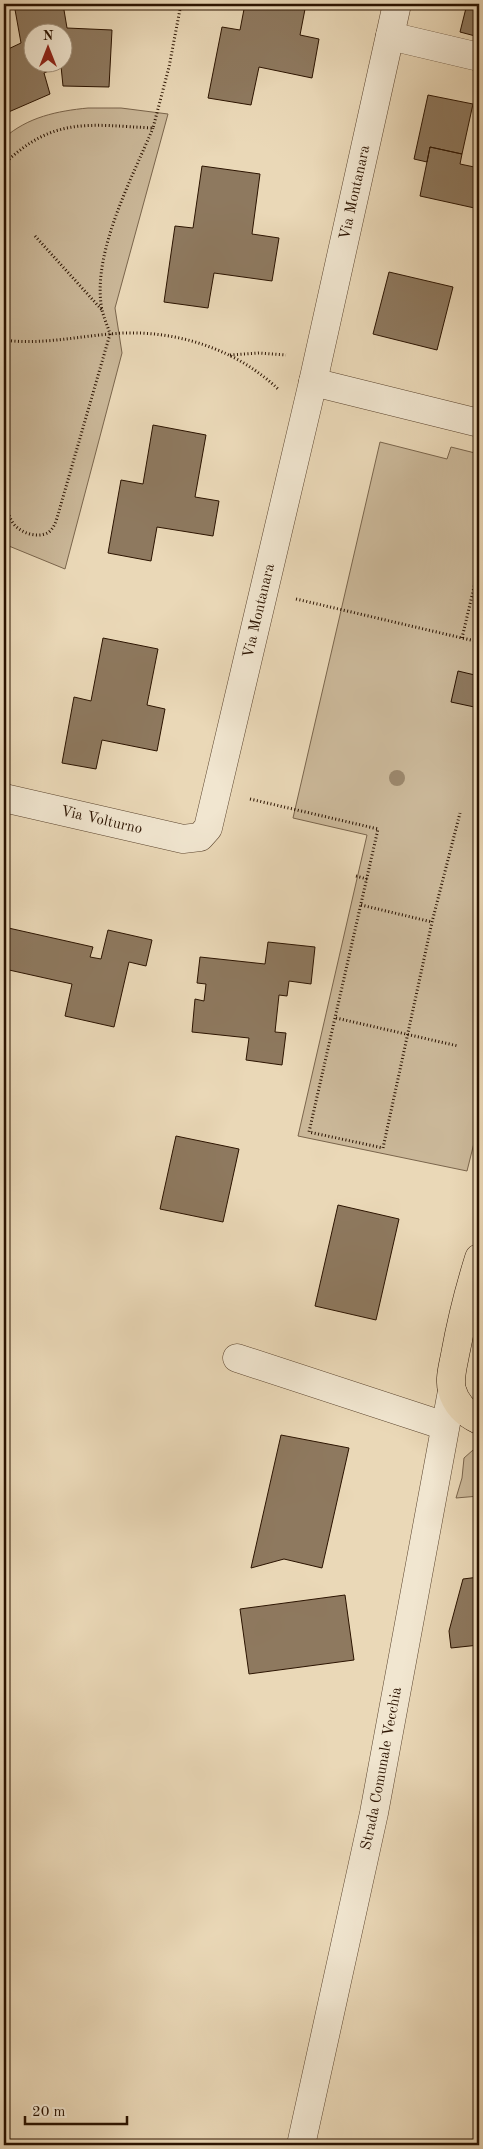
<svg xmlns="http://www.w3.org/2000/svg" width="483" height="2149" font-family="'Old Standard TT',serif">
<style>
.green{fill:#cab798;stroke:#7a654c}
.building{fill:#8e795f;stroke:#2b1300;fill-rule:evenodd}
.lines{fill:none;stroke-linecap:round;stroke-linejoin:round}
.minor-casing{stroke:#5b442e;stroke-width:29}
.major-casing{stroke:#2b1300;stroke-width:29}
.path{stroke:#2b1300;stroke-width:3;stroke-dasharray:1 2.5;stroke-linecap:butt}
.minor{stroke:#f1e6d0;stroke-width:28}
.major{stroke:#ead8b7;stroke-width:28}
.tree{fill:#9b876c}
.labels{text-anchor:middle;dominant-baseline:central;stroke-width:4;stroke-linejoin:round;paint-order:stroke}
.street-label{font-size:15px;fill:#2b1300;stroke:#f1e6d0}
</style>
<rect width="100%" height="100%" fill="#ead8b7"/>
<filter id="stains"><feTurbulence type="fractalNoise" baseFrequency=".004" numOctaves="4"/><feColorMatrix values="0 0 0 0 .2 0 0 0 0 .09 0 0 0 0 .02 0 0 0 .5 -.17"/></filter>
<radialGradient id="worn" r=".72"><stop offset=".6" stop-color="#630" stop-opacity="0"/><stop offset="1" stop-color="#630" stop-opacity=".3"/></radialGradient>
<path class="green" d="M88,108h33l47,6 -53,194 7,45 -57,216 -61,-25v-406c24,-21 53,-27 84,-30z
M380,442l67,17 4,-12 28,7v669l-12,48 -169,-35 69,-301 -74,-17z
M473,1450l6,2v44l-23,2 6,-20 2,-20z"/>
<path class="building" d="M14,4h49l4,24 45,2 -3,57 -46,-1 -2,-20 -17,7 6,21 -46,20v-63l17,-8zM32,32h30v30h-30z
M245,4h61l-6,31 19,4 -7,39 -53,-11 -8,38 -43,-7 14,-71 18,3z
M467,4h12v33l-19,-5z
M428,95l45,9 -11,50 -32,-7 -3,15 -13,-3z
M430,147l32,7 -2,10 19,4v41l-59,-13z
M202,166l58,8 -8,60 27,4 -7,43 -58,-8 -6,35 -44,-6 11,-76 18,2z
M389,272l64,15 -16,63 -64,-16z
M153,425l53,10 -11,62 24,4 -6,35 -56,-9 -6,34 -43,-8 13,-73 22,4z
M103,638l55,11 -11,56 18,4 -8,42 -55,-11 -6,29 -34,-6 12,-66 17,4z
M458,671l21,5v32l-28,-6z
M4,927l89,20 -3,10 11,2 7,-29 44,10 -6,26 -17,-4 -15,65 -49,-11 7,-32 -63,-14 -5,21z
M268,942l47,5 -4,37 -22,-3 -2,15 -8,-1 -4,37 11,1 -4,32 -36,-5 3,-22 -57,-6 3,-33 9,2 2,-17 -9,-1 3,-26 65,7z
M176,1136l63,13 -16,73 -63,-13z
M338,1205l61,14 -23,101 -61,-14z
M281,1435l68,13 -27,120 -38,-9 -33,9z
M479,1577v68l-28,3 -2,-17 14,-52z
M345,1595l9,65 -105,14 -9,-65z"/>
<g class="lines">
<g class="minor-casing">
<g id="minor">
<path d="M390,36l89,21"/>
<path d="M313,382l166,41"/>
<path id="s1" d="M4,798l179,41 17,-2 8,-9 105,-446 84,-378"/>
<path d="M237,1358l208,68"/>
<path id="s2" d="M301,2145l73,-332 78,-422"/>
</g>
</g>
<g class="major-casing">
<path id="major" d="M479,1258c-10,32 -18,64 -24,97 -2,11 -6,24 -3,35 4,14 14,24 27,30"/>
</g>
<path class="path" d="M4,164c50,-48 85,-39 149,-36l16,-61 12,-63
M35,236l67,74
M4,340c35,5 70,-3 106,-6 60,-6 124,13 168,55
M230,355l29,-2 27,2
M4,474c1,15 0,36 9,49 7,10 25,16 36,9 6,-5 8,-14 10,-21l51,-177c-3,-10 -8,-20 -9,-30 -7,-55 31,-126 52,-176
M296,599l183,43
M462,638l17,-72
M250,799l128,30 -69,303 74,16 49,-226 28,-109
M356,876l11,3
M361,905l71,17
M336,1018l122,28"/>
<use href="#minor" class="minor"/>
<use href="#major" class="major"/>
</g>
<circle class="tree" cx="397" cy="778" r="8"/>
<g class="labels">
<g class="street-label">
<text stroke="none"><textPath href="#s1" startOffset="865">Via Montanara</textPath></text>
<text stroke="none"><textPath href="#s1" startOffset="436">Via Montanara</textPath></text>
<text stroke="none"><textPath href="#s1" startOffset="100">Via Volturno</textPath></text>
<text stroke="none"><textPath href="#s2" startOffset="385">Strada Comunale Vecchia</textPath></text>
</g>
</g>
<rect width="483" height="2149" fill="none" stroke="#ead8b7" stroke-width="20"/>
<rect x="5" y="5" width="473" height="2139" fill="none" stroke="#2b1300" stroke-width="2.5"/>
<rect x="10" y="10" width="463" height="2129" fill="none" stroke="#2b1300"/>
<g transform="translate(48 48)"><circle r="24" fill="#f1e6d0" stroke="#a2927d"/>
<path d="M0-4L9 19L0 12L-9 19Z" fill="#8f2418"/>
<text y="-8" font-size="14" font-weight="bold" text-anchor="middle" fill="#2b1300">N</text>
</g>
<path d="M25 2116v8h102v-8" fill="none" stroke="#2b1300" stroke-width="2.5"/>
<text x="32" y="2116" font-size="15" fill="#2b1300" stroke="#f1e6d0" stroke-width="4" paint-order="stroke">20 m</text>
<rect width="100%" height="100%" filter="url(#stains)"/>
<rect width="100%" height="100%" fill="url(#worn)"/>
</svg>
